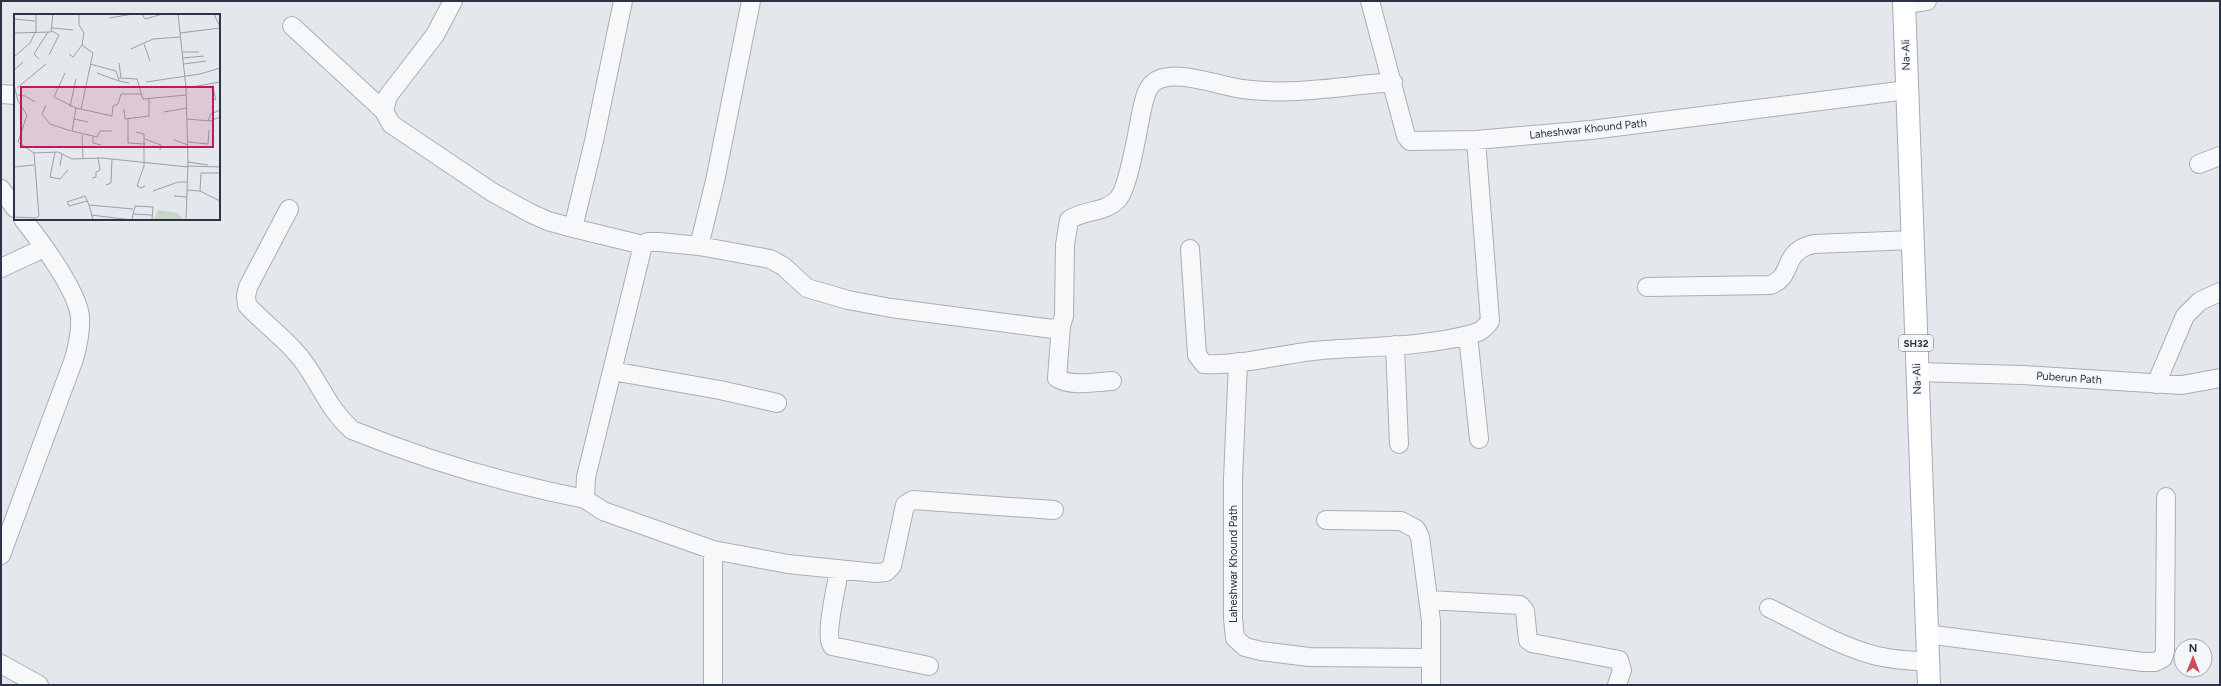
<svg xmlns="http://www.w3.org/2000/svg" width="2221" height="686" font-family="Figtree,sans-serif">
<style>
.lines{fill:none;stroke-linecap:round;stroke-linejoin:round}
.street-casing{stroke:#a9aeb7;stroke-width:20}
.primary-casing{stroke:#a3abb8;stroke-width:24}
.street{stroke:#f7f8fa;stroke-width:18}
.primary{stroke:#fff;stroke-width:22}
.labels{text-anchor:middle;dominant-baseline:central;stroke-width:3;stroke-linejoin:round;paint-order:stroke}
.shield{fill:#f4f6f9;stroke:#676e7b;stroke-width:1}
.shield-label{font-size:10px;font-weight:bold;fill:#2b3445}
.street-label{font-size:11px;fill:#2b3445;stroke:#f4f6f9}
.inset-road{fill:none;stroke:#9a9fa9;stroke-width:1}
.view{fill:#c2185b;fill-opacity:0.15;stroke:#c2185b;stroke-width:2}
.inset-edge{fill:none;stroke:#2b3445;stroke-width:2}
</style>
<rect width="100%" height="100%" fill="#e4e7ec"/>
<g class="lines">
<g class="street-casing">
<path id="street" d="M453,1l-18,34 -47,61 -4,15 7,13 101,68 38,21 18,8 25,7 70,17
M1370,1l36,135 4,5 66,-1 115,-10 316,-40
M1905,4l22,-3
M292,26l92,85
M1,94l14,1
M2199,164l21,-8
M1,189l14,19
M289,209l-41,78 -2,9 1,9c16,18 37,32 52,51 21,25 27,51 53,74 76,31 152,53 233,69
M573,228l21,-87 29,-140
M699,246l16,-65 36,-180
M1190,249l7,106 7,9c36,2 73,-9 109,-13 51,-5 104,-3 155,-16 10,-2 16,-5 22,-14l-14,-181
M1,268l43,-20
M1647,287l123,-2c25,-8 10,-34 44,-41l99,-4
M1061,326l-4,52c14,9 39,4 55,3
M1468,335l11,104
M1395,345l4,99
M1238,362l-5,117v139l2,20 10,9 16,4 48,6 122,1
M612,371l108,19 57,13
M1917,372l105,3 160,10 38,-7
M2156,384l29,-68 15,-15 20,-9
M1054,510l-141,-10 -8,5 -13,61 -6,6 -10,1 -88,-9 -75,-14 -110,-39 -18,-12 1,-22 57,-232 5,-3h11l40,4 71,13 13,7 24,22 41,12 43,8 162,21 8,-3 3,-10 1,-71 4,-25c15,-11 35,-6 49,-21 11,-12 20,-71 24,-90 2,-8 4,-19 10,-25 18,-18 67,2 90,5 50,7 101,-3 151,-7
M1326,520l75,1 15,8 4,8 11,84v64
M1,555l73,-196c4,-14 7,-28 6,-43 -4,-28 -39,-74 -57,-97
M839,570c-2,15 -15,66 -7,76l97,20
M1429,600l91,5 5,6 3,29 4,3 87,17 3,10 -5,15
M1769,608c33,16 66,36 101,46 18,6 38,6 58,8
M1926,634l217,28h12l8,-4 2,-7 1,-154
M1,664l38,21
M713,685v-135"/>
</g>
<g class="primary-casing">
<path id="primary" d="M1904,1l25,684"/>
</g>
<use href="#street" class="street"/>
<use href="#primary" class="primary"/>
</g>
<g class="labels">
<rect class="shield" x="1899" y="335" width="34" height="16" rx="3"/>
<g class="shield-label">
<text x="1916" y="343">SH32</text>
</g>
<g class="street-label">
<text transform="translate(1906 55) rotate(-91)">Na-Ali</text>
<text transform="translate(1588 129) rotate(-6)">Laheshwar Khound Path</text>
<text transform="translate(2069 378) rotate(4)">Puberun Path</text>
<text transform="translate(1917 379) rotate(-92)">Na-Ali</text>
<text transform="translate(1233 564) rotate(-90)">Laheshwar Khound Path</text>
</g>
</g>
<g transform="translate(14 14)">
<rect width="206" height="206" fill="#e4e7ec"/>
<path d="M144,196l19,3 7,7h-30z" fill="#c9d6c5"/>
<path class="inset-road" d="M65,0v11l5,8 -2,12 11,8 -12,56M128,0l3,5 18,-5M164,0l8,74 2,74 -2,58M200,0l6,13M95,4l24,-4M0,5l21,2M38,14l21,2M0,19l37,-1 2,-18M166,19l40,-5M130,30l6,17M117,35l22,-10 27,-2M168,38h17M55,40l4,3 9,-12M35,41l10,-20 -7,-4M0,43l16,-14 6,-12v-17M169,44l21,-2M25,45l-5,-5 14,-22M105,49l2,15M76,50l26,7 3,10 10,2M170,50l22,-3M0,56l9,-8M51,59l-11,24 22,11M83,59l22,8M105,64l18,1 6,20 43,-4M132,68l54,-8 20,-6M0,71l4,16 9,14 -9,27 16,11 5,63 -3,2 -22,-1M3,74l29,-24M172,74l34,-6M4,81l7,1 10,6M198,87l4,-2 -4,-14M32,91l-4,9 8,10 21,7M56,93l6,-28M110,95l1,10 24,-3v-17M150,98l23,-4M60,105l14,3M114,105v24l17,1M173,105l23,2 10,-4M194,107l3,-7 9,-4M98,117h-12l-3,6 -25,-6 4,-23 36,8 1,-10 5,-2 3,-10h20M122,118l8,2v32l-7,20 4,2 4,-2M68,121l1,23M79,123v6l8,2M131,125l16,6 -1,5M160,126l14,5M174,128l20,2 1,-14M41,138l-5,25 10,2 8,-9M20,139l24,-1 14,7 30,-1 86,9M206,146v13M174,148l20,3M46,152l2,-12M173,152l33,1M0,153l20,-2M78,164l4,-1v-5l4,-2 -2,-13M92,171l5,-2 1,-24M173,176l13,1 20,10M139,177l25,-9h9M186,177l1,-18h19M160,182l13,1M73,187l-18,5 -2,-4 18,-6 4,9 4,15M75,191l44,4M119,200l19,1M77,201l41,5M118,205l3,-13 18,1 -1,13"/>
<path class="view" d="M7,73h192v60h-192z"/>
<rect width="206" height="206" class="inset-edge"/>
</g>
<rect width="2221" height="686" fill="none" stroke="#2b3445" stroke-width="4"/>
<g transform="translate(2193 658)"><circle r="19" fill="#f4f6f9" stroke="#a4a8b1"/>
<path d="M0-3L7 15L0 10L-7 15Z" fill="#d1495b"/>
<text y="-6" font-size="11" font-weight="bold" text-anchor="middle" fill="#2b3445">N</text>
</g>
</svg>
